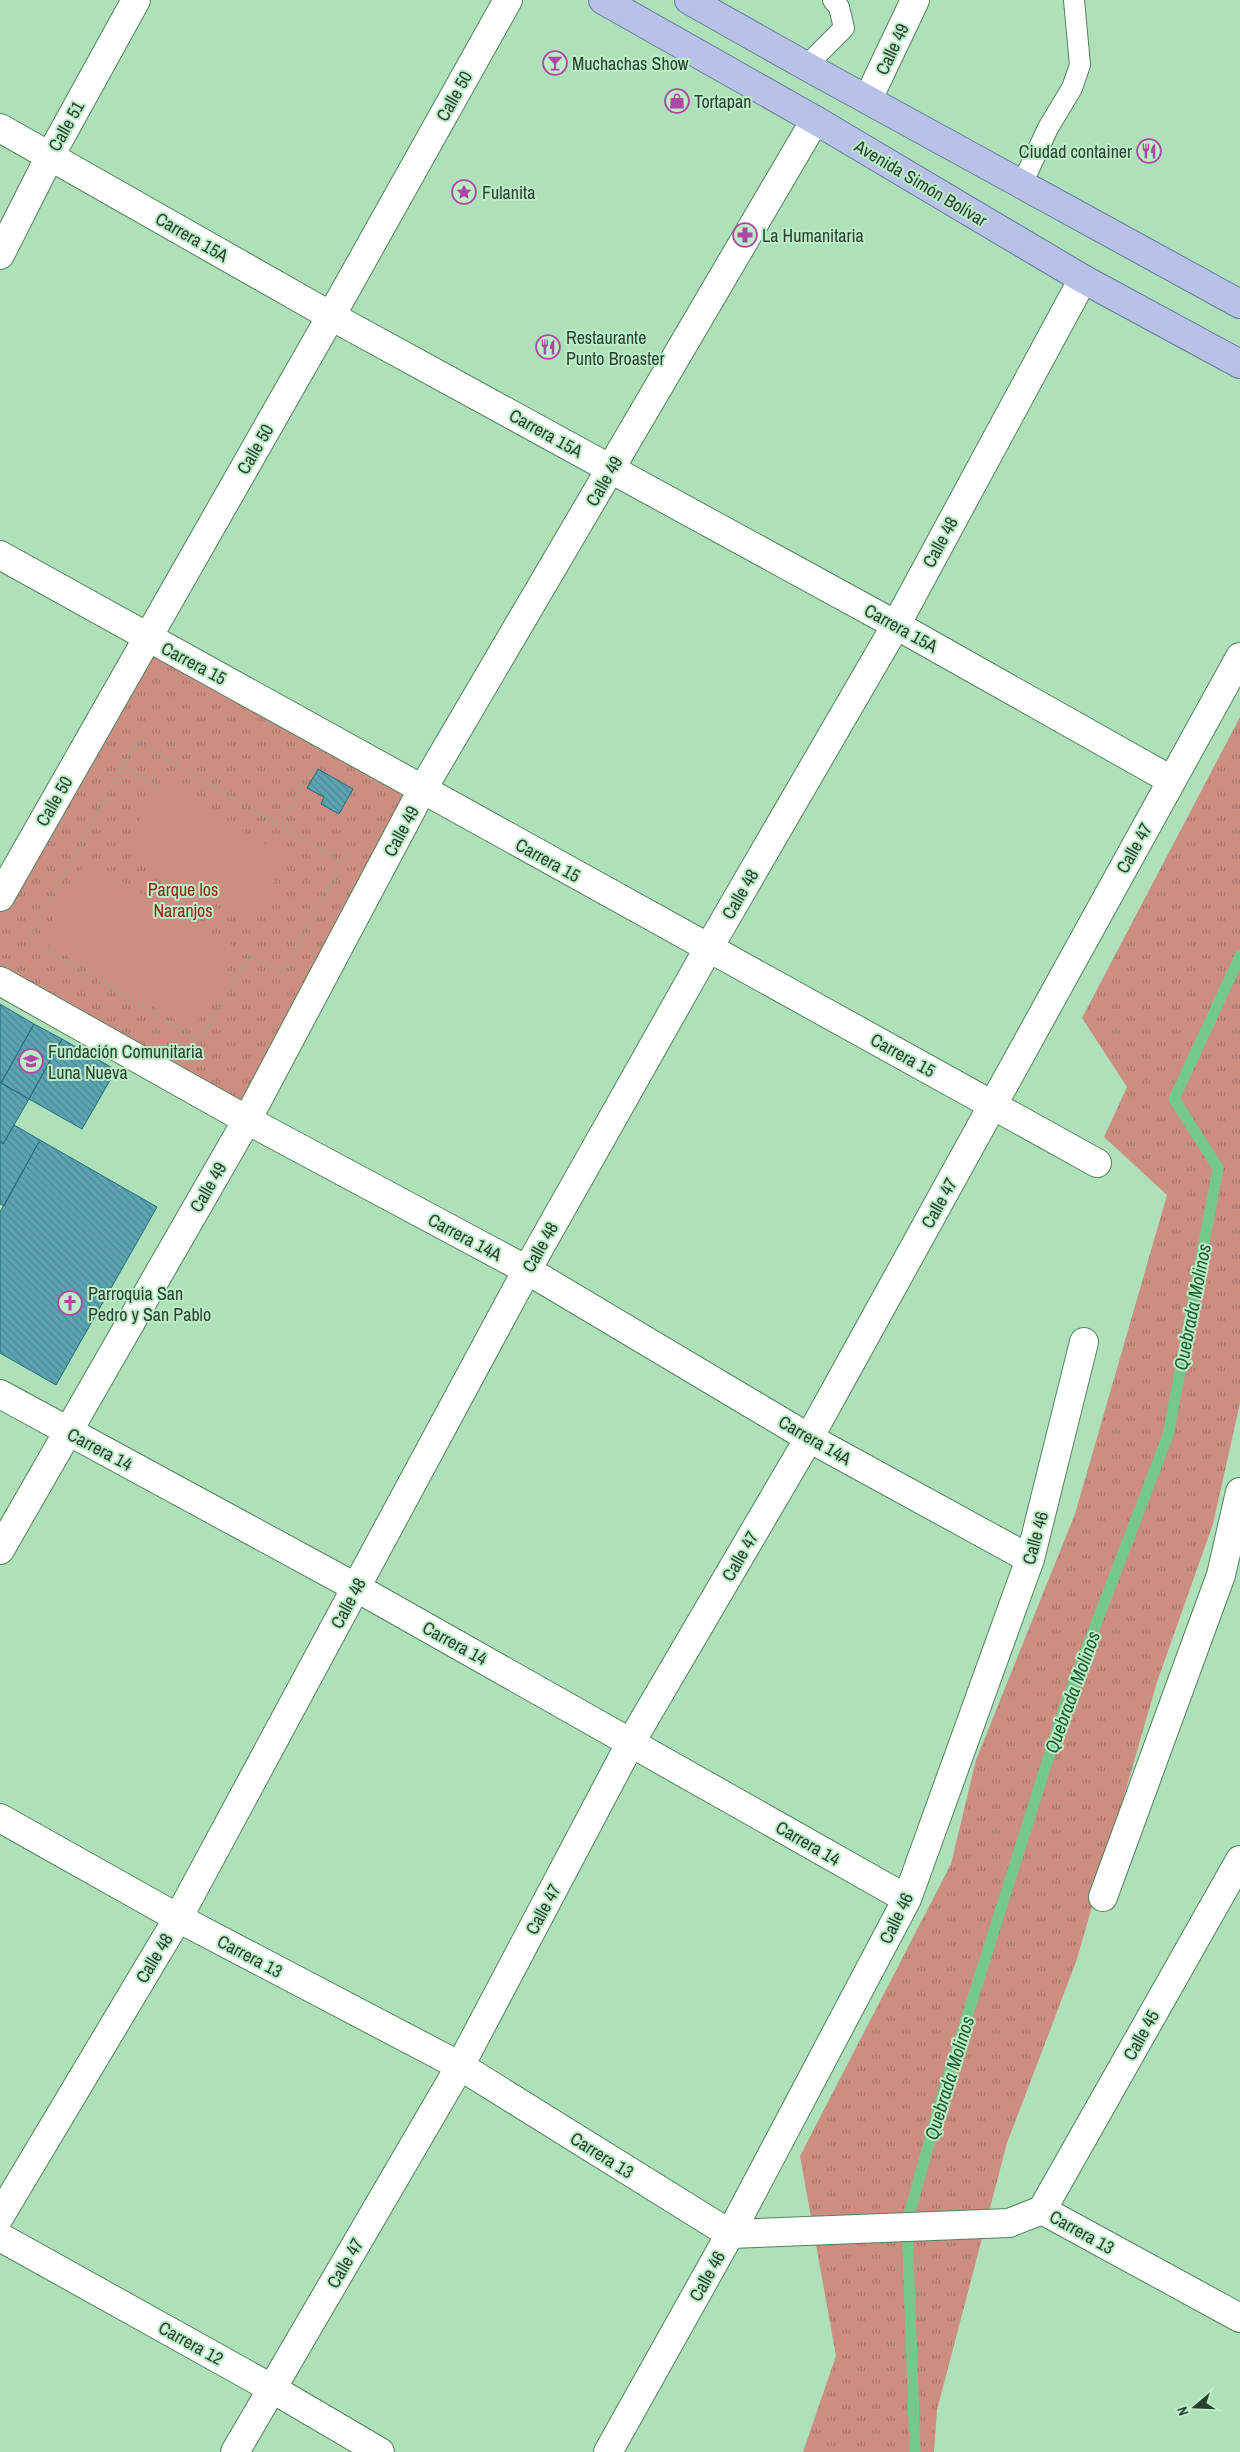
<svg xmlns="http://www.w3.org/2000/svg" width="1240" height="2452" font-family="'Archivo Narrow',sans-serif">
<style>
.grass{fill:url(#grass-tufts)}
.garden{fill:#cd8e82}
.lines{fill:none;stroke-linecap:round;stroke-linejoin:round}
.stream{stroke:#75c88b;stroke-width:11}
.building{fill:url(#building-back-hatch);stroke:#236f7c}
.lane-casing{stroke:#52815e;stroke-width:22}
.street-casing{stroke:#52815e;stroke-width:30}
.primary-casing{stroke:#677a9b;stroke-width:30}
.path{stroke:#86af8f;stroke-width:3;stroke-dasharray:1 4;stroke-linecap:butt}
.lane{stroke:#fff;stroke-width:20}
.street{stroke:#fff;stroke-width:28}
.primary{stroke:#b7c2e6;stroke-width:28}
.labels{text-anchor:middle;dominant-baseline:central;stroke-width:4;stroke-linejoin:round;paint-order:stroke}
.street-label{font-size:18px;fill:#2c4030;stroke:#bbedc6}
.poi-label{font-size:18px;fill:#2c4030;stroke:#bbedc6;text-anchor:start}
.park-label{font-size:18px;fill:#952415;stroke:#bbedc6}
.water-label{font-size:19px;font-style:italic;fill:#1d5931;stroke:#bbedc6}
</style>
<defs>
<pattern id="grass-tufts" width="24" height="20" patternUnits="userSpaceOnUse" patternTransform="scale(1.25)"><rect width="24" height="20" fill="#cd8e82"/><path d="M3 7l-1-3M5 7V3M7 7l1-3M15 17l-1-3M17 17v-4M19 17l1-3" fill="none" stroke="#a7756b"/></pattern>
<pattern id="building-back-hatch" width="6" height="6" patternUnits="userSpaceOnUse" patternTransform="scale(1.25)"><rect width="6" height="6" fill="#5da4b2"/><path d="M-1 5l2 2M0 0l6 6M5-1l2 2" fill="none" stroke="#4d8791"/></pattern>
</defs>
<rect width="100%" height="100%" fill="#aee0b9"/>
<path class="grass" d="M147,638l275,152 -175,330 -247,-139v-84z
M1240,717v686l-27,121 -56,158 -81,280 -69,181 -70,267 -3,42h-131l33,-96 -36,-200 151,-292 25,-104 99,-246 92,-319 -63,-58 23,-50 -45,-69z"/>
<path class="garden" d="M160,783l128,74 -37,66 -128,-74z
M86,861l153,88 -46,81 -152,-89z"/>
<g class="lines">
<path class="stream" d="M915,2452l-8,-230 36,-129 121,-385 104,-273 50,-267 -44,-69 66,-143"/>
</g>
<path class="building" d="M318,769l35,20 -14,25 -18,-10 3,-7 -17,-9z
M0,1004l34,20 -33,59 28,16 -26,45 -3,-2z
M34,1024l28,15 -33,60 -28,-16z
M62,1039l54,31 -34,59 -53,-30z
M14,1125l26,15 -36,66 -4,-2v-62l3,2z
M40,1140l117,67 -101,178 -56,-32v-141z"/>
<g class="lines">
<g class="lane-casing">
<path id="lane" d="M806,66l38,-38 -5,-21 -6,-7
M1022,184l26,-56 24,-40 8,-23 -6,-65"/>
</g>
<g class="street-casing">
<path id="street" d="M868,99l47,-99
M0,128l331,188 565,309 275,155
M0,255l50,-99 86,-156
M0,555l1097,608
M0,897l331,-581 177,-316
M0,981l247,139 280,150 282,168 221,121
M0,1394l357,194 550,311
M0,1550l247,-430 175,-330 393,-670
M0,1818l178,100 282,148 270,168 279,-11 33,-13 198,108
M1103,1897l118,-322 19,-83
M1042,2210l198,-350
M0,2216l178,-298 349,-648 181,-321 188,-324 187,-346
M0,2237l271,151 109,64
M235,2452l225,-386 171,-324 178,-304 431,-781
M608,2452l122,-218 177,-335 123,-340 54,-217"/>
</g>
<g class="primary-casing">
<path id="primary" d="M603,0l212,120 268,159 157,85
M689,0l117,66 434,238"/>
</g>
<path class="path" d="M122,766l16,-24 204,120
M159,786l-37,-20 -93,173 170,102 50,-85 34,18 65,-121
M281,824l31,-57"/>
<use href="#lane" class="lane"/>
<use href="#street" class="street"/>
<use href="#primary" class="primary"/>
</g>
<defs>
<g id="bar-ring" transform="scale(1.25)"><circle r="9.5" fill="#bbedc6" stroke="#b045a6" stroke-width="1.5"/><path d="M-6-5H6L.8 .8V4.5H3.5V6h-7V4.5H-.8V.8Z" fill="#b045a6"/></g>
<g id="shop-ring" transform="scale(1.25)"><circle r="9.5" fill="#bbedc6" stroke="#b045a6" stroke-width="1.5"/><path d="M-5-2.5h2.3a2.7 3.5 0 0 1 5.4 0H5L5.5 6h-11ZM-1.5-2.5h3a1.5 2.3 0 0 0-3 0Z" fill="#b045a6"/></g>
<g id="restaurant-ring" transform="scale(1.25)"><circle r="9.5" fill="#bbedc6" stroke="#b045a6" stroke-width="1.5"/><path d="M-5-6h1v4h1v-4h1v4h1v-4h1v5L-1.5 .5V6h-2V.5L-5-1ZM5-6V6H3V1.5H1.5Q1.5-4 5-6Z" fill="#b045a6"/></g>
<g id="sight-ring" transform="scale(1.25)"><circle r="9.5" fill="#bbedc6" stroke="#b045a6" stroke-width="1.5"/><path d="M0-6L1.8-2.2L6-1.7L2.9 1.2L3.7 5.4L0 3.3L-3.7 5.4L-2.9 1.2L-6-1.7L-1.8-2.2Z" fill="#b045a6"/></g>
<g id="pharmacy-ring" transform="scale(1.25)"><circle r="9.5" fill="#bbedc6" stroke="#b045a6" stroke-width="1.5"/><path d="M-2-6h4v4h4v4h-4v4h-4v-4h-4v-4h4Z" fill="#b045a6"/></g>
<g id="school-ring" transform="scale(1.25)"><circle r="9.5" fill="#bbedc6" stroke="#b045a6" stroke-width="1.5"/><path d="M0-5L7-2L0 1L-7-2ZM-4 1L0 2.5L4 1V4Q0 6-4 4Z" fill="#b045a6"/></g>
<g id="church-ring" transform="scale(1.25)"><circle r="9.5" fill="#bbedc6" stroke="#b045a6" stroke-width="1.5"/><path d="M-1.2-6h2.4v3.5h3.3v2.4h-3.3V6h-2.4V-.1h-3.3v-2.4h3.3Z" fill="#b045a6"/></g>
</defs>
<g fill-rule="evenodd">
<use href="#bar-ring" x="555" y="63"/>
<use href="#shop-ring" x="677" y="101"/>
<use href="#restaurant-ring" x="1149" y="151"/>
<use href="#sight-ring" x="464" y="192"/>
<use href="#pharmacy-ring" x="745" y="235"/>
<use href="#restaurant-ring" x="548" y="347"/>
<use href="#school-ring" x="31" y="1061"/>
<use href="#church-ring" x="70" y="1303"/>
</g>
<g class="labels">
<g class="street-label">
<text transform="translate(892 49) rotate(-65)">Calle 49</text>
<text transform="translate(454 96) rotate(-61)">Calle 50</text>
<text transform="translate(66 126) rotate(-61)">Calle 51</text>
<text transform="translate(921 183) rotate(31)">Avenida Simón Bolívar</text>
<text transform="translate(192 237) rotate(30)">Carrera 15A</text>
<text transform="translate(546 433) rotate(29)">Carrera 15A</text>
<text transform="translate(255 449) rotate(-60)">Calle 50</text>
<text transform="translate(604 481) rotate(-60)">Calle 49</text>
<text transform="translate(940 542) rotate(-62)">Calle 48</text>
<text transform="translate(901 628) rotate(29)">Carrera 15A</text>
<text transform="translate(194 663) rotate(28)">Carrera 15</text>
<text transform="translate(54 801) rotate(-60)">Calle 50</text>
<text transform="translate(401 831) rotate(-62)">Calle 49</text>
<text transform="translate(1134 848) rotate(-61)">Calle 47</text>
<text transform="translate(548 860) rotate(29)">Carrera 15</text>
<text transform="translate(740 894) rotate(-60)">Calle 48</text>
<text transform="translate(903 1055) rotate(29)">Carrera 15</text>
<text transform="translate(208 1187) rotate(-60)">Calle 49</text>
<text transform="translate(939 1203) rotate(-61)">Calle 47</text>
<text transform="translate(465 1237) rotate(28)">Carrera 14A</text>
<text transform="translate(540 1247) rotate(-61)">Calle 48</text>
<text transform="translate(815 1440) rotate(30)">Carrera 14A</text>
<text transform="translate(100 1449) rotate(28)">Carrera 14</text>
<text transform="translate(1035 1538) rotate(-75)">Calle 46</text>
<text transform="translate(740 1556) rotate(-60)">Calle 47</text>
<text transform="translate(348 1603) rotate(-62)">Calle 48</text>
<text transform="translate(455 1643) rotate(29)">Carrera 14</text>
<text transform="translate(808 1843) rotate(30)">Carrera 14</text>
<text transform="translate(543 1909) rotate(-62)">Calle 47</text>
<text transform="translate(896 1918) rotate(-64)">Calle 46</text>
<text transform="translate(250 1956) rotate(28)">Carrera 13</text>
<text transform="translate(154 1958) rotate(-59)">Calle 48</text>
<text transform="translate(1141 2035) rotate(-61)">Calle 45</text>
<text transform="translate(602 2155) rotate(32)">Carrera 13</text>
<text transform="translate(1082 2232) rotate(29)">Carrera 13</text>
<text transform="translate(345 2263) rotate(-60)">Calle 47</text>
<text transform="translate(707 2276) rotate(-61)">Calle 46</text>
<text transform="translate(191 2343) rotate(29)">Carrera 12</text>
</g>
<g class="poi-label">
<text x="572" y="63">Muchachas Show</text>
<text x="694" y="101">Tortapan</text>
<text x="1132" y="151" text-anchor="end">Ciudad container</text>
<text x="482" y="192">Fulanita</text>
<text x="762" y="235">La Humanitaria</text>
<text x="566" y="337">Restaurante<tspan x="566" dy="21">Punto Broaster</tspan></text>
<text x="48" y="1051">Fundación Comunitaria<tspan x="48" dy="21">Luna Nueva</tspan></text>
<text x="88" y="1293">Parroquia San<tspan x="88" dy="21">Pedro y San Pablo</tspan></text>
</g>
<g class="park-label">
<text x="183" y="889">Parque los<tspan x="183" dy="21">Naranjos</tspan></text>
</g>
<g class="water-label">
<text transform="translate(1192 1307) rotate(-79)">Quebrada Molinos</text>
<text transform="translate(1072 1692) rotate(-70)">Quebrada Molinos</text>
<text transform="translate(949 2078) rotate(-73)">Quebrada Molinos</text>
</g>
</g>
<g transform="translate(1195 2407) rotate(251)" stroke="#bbedc6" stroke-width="4" paint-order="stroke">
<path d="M0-4L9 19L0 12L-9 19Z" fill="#2c4030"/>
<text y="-8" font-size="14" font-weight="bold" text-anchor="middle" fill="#2c4030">N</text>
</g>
</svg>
